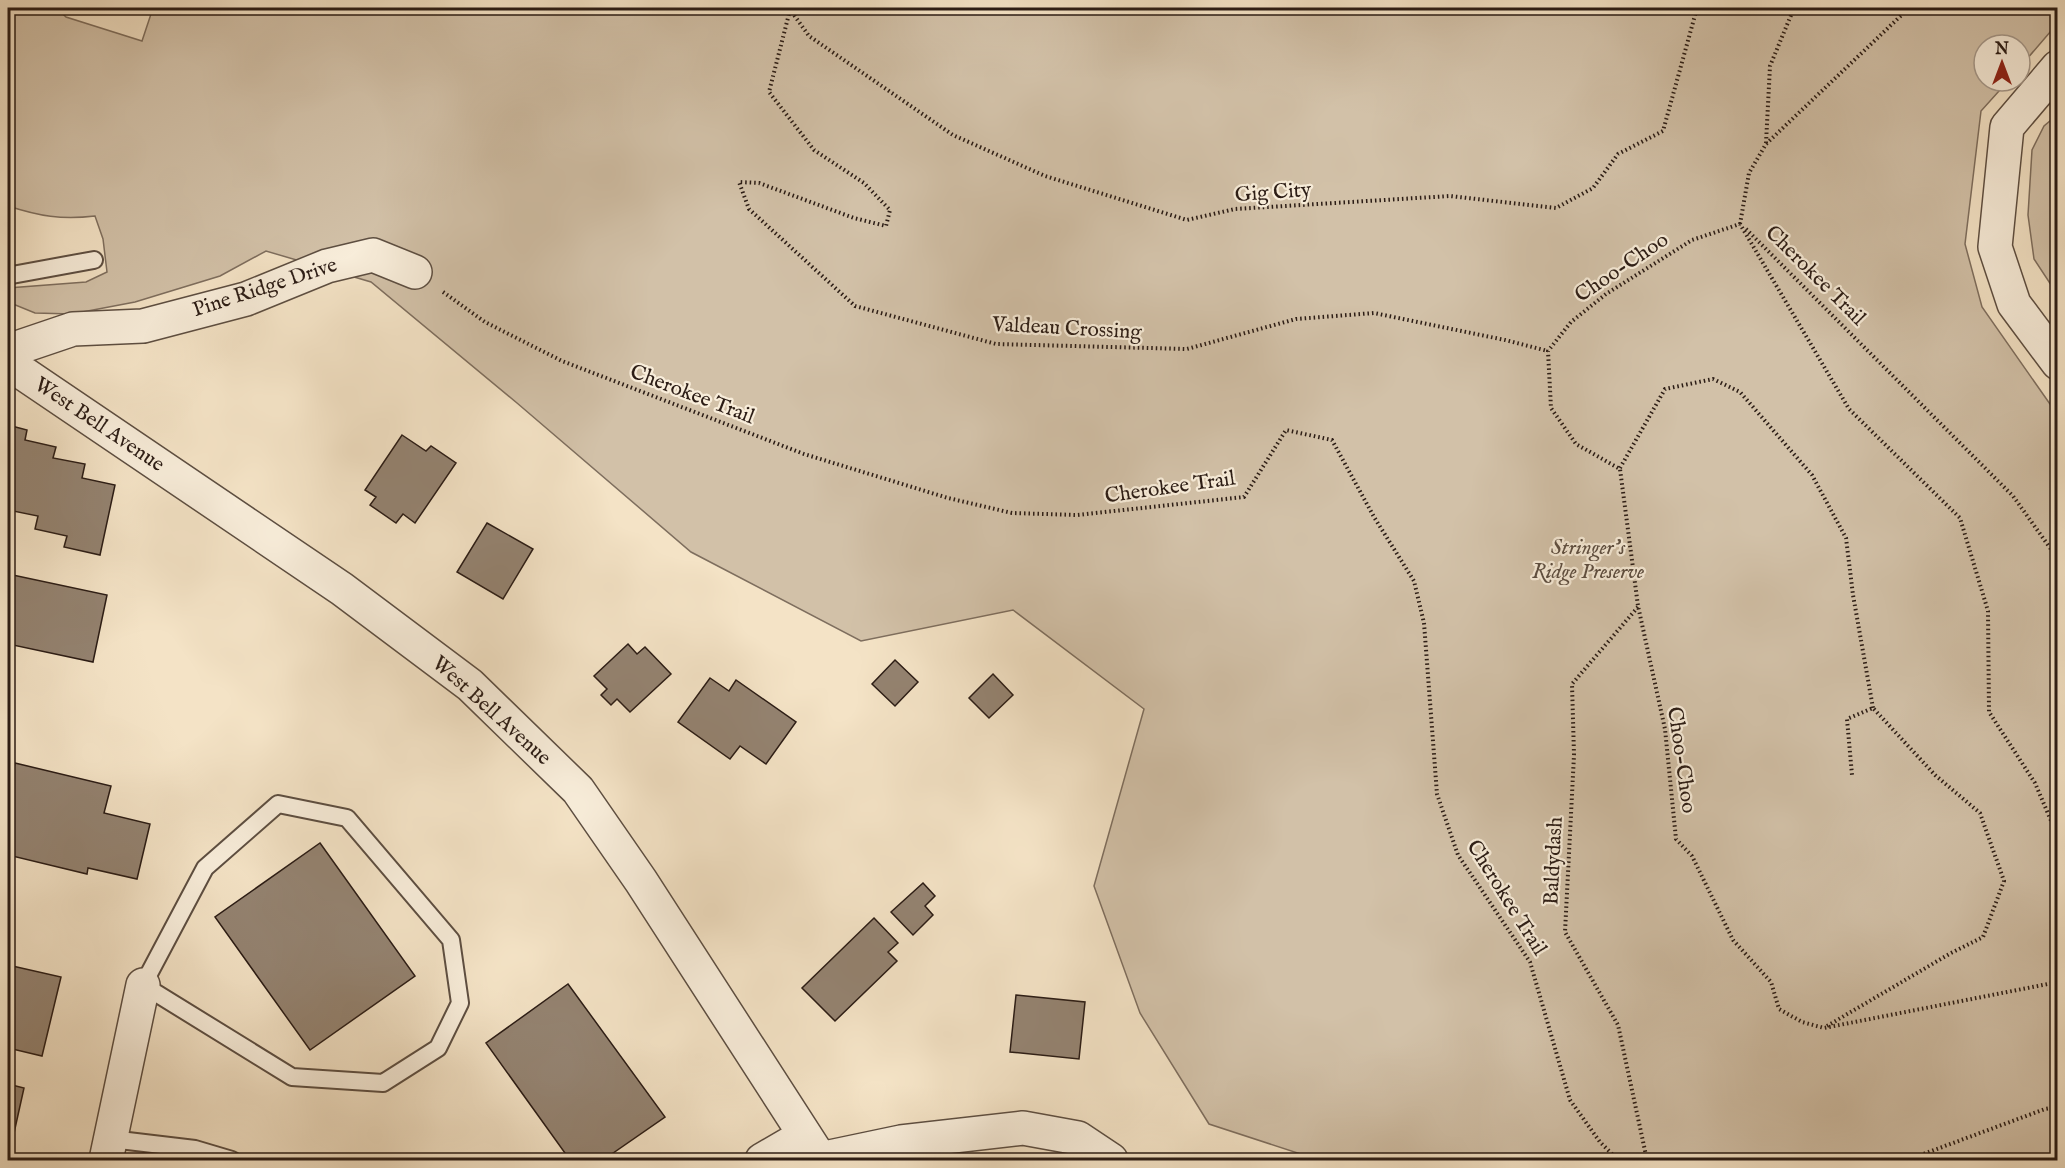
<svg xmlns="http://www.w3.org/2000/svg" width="2065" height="1168" font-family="'IM FELL English',serif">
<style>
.green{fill:#d2c1a8;stroke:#7e6e5e;stroke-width:1.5}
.building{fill:#948371;stroke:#2b1c15;stroke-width:1.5}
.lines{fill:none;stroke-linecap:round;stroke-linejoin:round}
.lane-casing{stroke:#5d4e41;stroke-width:20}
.street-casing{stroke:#5d4e41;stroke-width:36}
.path{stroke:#2b1c15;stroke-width:4;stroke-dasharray:1.5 3;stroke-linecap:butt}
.lane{stroke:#f8edda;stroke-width:16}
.street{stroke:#f8edda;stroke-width:33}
.labels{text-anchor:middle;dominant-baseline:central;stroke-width:4.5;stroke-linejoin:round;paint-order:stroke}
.street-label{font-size:21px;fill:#2b1c15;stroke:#f8edda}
.park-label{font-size:21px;font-style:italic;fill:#5d4e41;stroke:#f8edda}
</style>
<rect width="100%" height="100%" fill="#f4e3c6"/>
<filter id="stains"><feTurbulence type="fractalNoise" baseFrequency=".00333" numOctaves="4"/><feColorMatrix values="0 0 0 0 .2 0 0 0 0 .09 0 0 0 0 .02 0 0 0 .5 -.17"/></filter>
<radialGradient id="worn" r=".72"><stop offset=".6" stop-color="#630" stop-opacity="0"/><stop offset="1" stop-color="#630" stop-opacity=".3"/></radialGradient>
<path class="green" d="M8,8h49l9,9 76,24 11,-33h1904v16l-37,43v-22h-36v36h24l-27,30 -16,133 17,63 75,107v746h-738l-110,-36 -69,-111 -46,-127 50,-177 -131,-99 -152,31 -170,-89 -174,-149 -146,-121 -105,-31 -46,25 -85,26 -63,12 -37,-1 -27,-11v-14l78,-6 21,-10 -4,-33 -8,-23c-34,4 -56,0 -87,-10z
M2057,115v179l-23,-35 -6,-44 4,-65 12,-24z"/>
<path class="building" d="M8,425l19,5 -2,10 31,7 -3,11 32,6 -3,14 33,7 -15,70 -36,-8 3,-11 -32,-7 3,-13 -30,-6z
M402,435l24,16 5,-5 25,17 -41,60 -12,-9 -7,9 -26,-18 6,-8 -11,-7z
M487,523l46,26 -30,50 -46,-27z
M8,574l99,21 -14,67 -85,-18z
M628,644l9,10 8,-7 26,27 -41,38 -13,-13 -6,6 -10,-10 6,-6 -13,-13z
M895,660l23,22 -23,24 -23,-22z
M993,674l20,21 -24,23 -20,-20z
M710,678l19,13 7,-11 60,42 -30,42 -26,-18 -10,13 -52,-37z
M15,763l96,23 -7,27 46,11 -13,55 -49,-11 -1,6 -79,-19v-61z
M320,843l95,133 -105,74 -95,-133z
M923,883l12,13 -10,10 8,9 -20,20 -22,-23z
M874,918l24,25 -10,9 9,9 -62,60 -33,-33z
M8,965l53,12 -19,79 -34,-8z
M568,984l97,133 -62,43h-33l-84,-117z
M1016,995l69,7 -6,57 -69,-7z
M8,1084l16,4 -16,72z"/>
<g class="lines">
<g class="lane-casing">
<path id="lane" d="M8,277l4,-2 82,-15
M278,804l69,14 104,122 9,63 -22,45 -55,35 -91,-6 -149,-92 62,-117z
M111,1139l84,10 37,11"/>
</g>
<g class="street-casing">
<path id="street" d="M2058,67l-51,60 -12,120 19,57 44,59
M8,351l65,-22 70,-3 103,-27 81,-33 46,-11 42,17
M8,363l334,226 128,96 108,105 63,91 180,279
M820,1159l81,-17 122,-14 55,10 33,22
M106,1160l37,-175
M762,1160l43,-25"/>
</g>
<path class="path" d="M789,8l20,28 144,99 92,41 142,44 48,-11 215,-13 106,12 37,-20 25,-34 45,-23 34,-123
M790,10l-21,82 45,58 50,33 26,27 -4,16 -32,-8 -95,-35 -20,-1 10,27 106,97 141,38 191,5 109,-30 78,-6 131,27 43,11
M1766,143l4,-77 24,-58
M1740,224l9,-51 17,-29 143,-136
M1746,229l267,267 45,63
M443,292l42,30 77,39 242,93 144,44 64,15 65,2 167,-18 42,-67 46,10 42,77 40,64 10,42 13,171 21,61 72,107 40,138 30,42 18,18
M1620,468l45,-79 48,-10 27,13 72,83 34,63 7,57 20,113
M1638,607l-66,77 2,71 -9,177 53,93 29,135
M2058,837l-23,-54 -46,-71 -1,-101 -28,-93 -111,-109 -109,-185 -48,16 -86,54 -35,28 -23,29 3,57 25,36 44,25 18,137 27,123 11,110 16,17 41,84 38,42 8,27 23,13 22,6 234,-46
M1827,1026l124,-73 32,-16 21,-56 -24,-68 -45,-38 -62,-67 -26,11 5,56
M1907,1160l138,-51 13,-2"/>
<use href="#lane" class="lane"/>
<use href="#street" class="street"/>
</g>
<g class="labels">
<g class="street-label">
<text transform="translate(1273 193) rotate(-4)">Gig City</text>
<text transform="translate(1622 268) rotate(-34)">Choo-Choo</text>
<text transform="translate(1815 276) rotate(45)">Cherokee Trail</text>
<text transform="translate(265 288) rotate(-18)">Pine Ridge Drive</text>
<text transform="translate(1067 329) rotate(3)">Valdeau Crossing</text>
<text transform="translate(692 395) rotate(21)">Cherokee Trail</text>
<text transform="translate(99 425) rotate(34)">West Bell Avenue</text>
<text transform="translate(1170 488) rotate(-8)">Cherokee Trail</text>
<text transform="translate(491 711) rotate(42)">West Bell Avenue</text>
<text transform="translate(1681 760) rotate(82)">Choo-Choo</text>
<text transform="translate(1554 861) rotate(-87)">Baldydash</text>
<text transform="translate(1506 898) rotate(58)">Cherokee Trail</text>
</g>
<g class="park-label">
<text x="1588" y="548">Stringer's<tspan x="1588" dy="24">Ridge Preserve</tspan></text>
</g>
</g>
<rect width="2065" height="1168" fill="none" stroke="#f4e3c6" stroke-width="30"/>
<rect x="9" y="9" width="2047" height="1150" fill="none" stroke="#2b1c15" stroke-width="3"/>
<rect x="15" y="15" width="2035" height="1138" fill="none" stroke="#2b1c15" stroke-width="1.5"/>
<g transform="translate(2002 63)"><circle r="28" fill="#f8edda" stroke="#a6998b" stroke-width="1.5"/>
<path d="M0-4.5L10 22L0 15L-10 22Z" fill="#8f2418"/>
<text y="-9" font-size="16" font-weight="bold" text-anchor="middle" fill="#2b1c15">N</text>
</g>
<rect width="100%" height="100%" filter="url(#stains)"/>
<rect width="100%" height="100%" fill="url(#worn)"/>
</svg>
